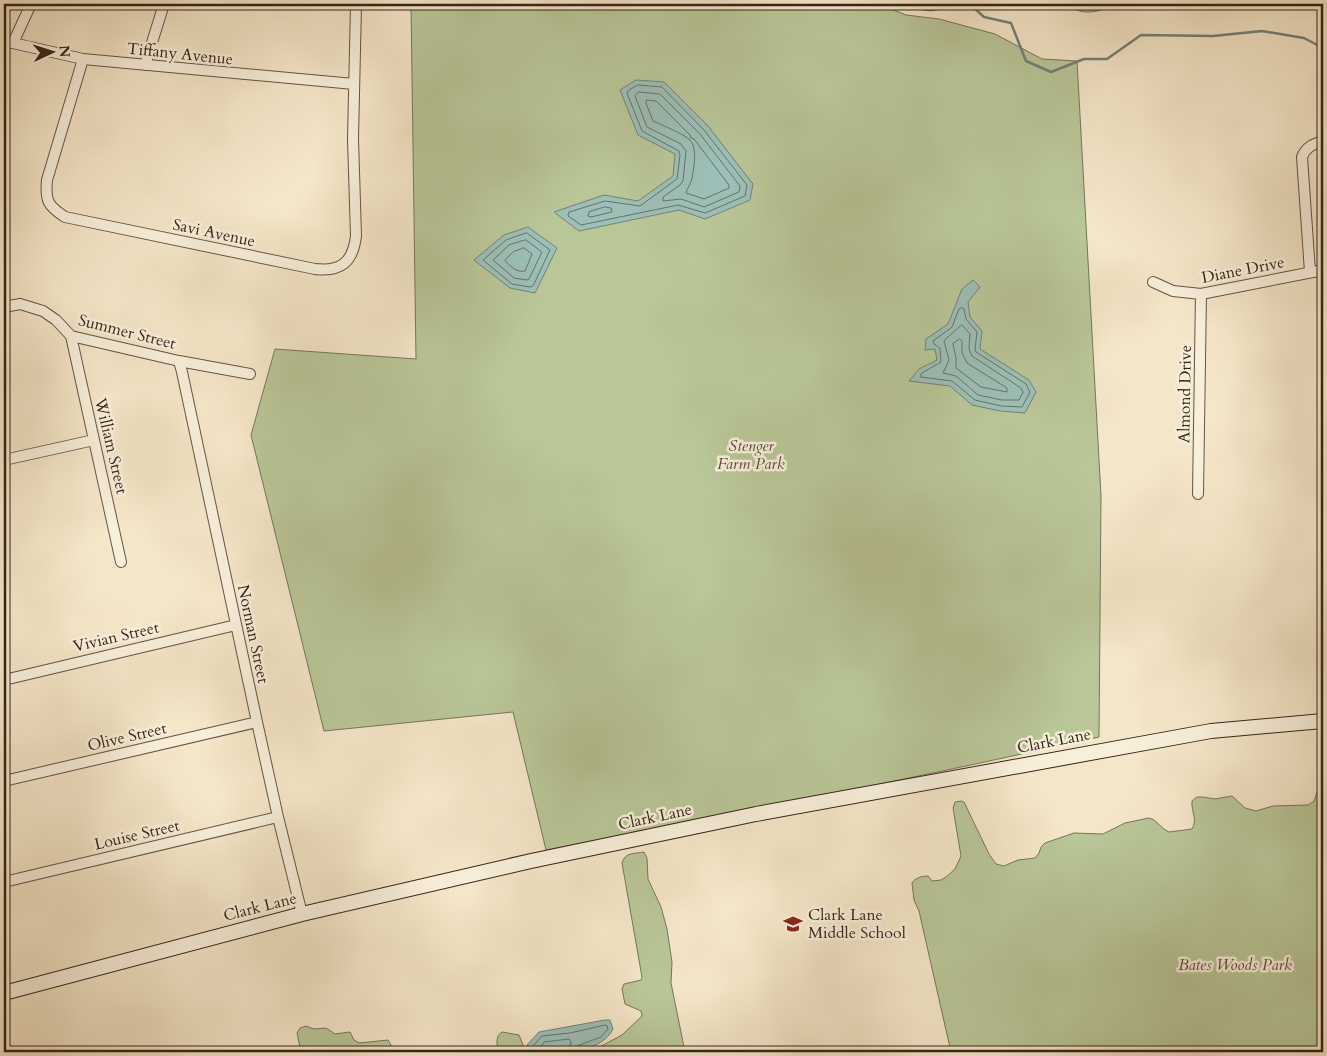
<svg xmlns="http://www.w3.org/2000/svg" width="1327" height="1056" font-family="Cardo,serif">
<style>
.green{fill:#b9c698;stroke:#777558}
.water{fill:#9cbfb7;stroke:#738177}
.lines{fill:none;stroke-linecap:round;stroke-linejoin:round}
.shore{stroke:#687268;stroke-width:1}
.stream{stroke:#738177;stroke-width:2.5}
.minor-casing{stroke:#655444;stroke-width:12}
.secondary-casing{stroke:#352418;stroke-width:16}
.minor{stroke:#f8efdb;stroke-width:10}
.secondary{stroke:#f8efdb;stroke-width:14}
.labels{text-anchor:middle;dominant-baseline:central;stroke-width:5;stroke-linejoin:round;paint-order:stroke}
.street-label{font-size:16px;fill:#352418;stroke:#f8efdb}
.park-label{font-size:16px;font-style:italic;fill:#564c38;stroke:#f8efdb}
.poi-label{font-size:16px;fill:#352418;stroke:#f8efdb;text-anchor:start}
</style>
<rect width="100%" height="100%" fill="#f4e6c8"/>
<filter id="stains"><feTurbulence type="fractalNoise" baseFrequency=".004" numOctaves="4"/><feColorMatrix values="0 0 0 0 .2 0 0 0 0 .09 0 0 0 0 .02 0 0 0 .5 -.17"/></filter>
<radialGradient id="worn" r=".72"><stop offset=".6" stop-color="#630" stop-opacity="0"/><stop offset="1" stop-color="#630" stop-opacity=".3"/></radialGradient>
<path class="green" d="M411,4h468l27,11 33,4 56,15 47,25 35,2 24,435 -2,241c-184,41 -368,78 -553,113l-33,-138 -189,19 -73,-296 24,-86 141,10z
M1323,788v264h-372l-32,-141 -5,-11 -2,-17c3,-5 10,-7 16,-7l4,5 9,-1 5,-3 9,-8 6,-13 -8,-48 2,-6 6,-1 3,1 25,52 7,10 8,2 14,-6 17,-2 4,-5 2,-6 4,-4 29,-10 29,1 22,-11 24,-5 5,2 10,9 5,3 23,-3c6,-10 -1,-17 0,-28l5,-4h6l12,2 17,-3 13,12 11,3 17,-5 35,-1 6,-4 4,-11z
M644,852l3,6 1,21 13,28 6,22 5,33 -1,21 14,69h-95l32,-17 20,-19 -1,-5 -16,-7 -3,-15 2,-5 17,-4 1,-3 -20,-114c3,-11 12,-9 22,-11z
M306,1026l8,3 12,-1 9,6 15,-2 4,8 5,3 29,-3 3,5 -4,7h-86l-4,-19 3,-5z
M502,1032l17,3 7,17h-28c-1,-7 -3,-16 4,-20z"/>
<path class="water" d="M1067,4h51c-18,7 -35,14 -51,0z
M636,80l28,2 44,44 45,58 -3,16 -45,19 -26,-9 -100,21 -25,-19 50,-17 34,6 35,-25 2,-22 -37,-19 -18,-45z
M528,227l29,21 -22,45 -25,-5 -36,-28 30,-25z
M973,280l7,7 -12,15 2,15 12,14 -2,18 49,31 7,12 -11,21 -25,-2 -28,-6 -22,-19 -41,-5 10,-12 18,-9 -2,-11 -10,1 1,-11 22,-15 14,-35z
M605,1020h5l3,9c-13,27 -61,23 -86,23v-7l12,-13z"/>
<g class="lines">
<path class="shore" d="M638,85l24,2 42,43 43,55 -2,11 -40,17 -27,-8 -97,20 -13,-9 1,-4 36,-11 35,5 37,-27 3,-24 -1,-4 -37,-20 -15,-38 1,-2z
M639,92l21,2 40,40 40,52 -1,6 -35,15 -23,-8 -18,2v-4l17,-12 3,-4 3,-30 -5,-7 -34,-17 -12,-31z
M647,100l9,1 34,34 1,3 3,1 35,46v3l-25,11 -18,-6c1,-5 5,-9 6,-15 2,-11 6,-30 -3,-39 -6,-5 -27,-14 -36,-18l-7,-18z
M605,207l6,1 1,4 -21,5 -3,-1 1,-4z
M527,233l23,17 -17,36 -3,1 -18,-3 -29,-24 23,-20z
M526,240l16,12 -13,27 -2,1 -13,-2 -21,-18 16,-15z
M524,248l8,6 -7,17c-8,2 -16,-5 -20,-11l8,-8z
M962,308l2,1 2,10 11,13 -2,17 1,3 50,32 4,8 -8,15 -21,-1 -26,-6 -23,-19 -32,-4 2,-4 19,-11 -1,-14 -6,-4 -1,-3 19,-14 7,-18z
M962,325l8,9 -1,15 3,7 49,32 2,4 -4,8h-17l-24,-5 -22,-19 -13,-3 6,-13 -5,-19z
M960,339l2,2v12l5,10 40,25v4l-26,-5 -25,-19v-10l-3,-14z
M531,1052l2,-6 9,-10 28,-3 35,-8 2,1 1,3 -7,8 -24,9 -3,6
M537,1052l7,-10 25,-3 2,3 -3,10"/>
<path class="stream" d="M914,4c10,11 30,4 42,0
M957,4l15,2 12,11 27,6 15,38 25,11 33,-13h23l34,-24 72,1 49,-5 42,7 19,10"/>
<g class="minor-casing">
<path id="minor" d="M4,41l79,18 271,25
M13,43l18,-39
M83,59l-36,121c-2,21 1,26 18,37l250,52c26,3 38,-7 41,-33l-3,-97 3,-135
M145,65l19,-61
M1310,272l-8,-115c4,-10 11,-13 21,-16
M1153,282l20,9 28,3 122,-24
M4,307l16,-3 23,7 13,9 15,16 108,25 71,13
M71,336l50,226
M179,361l3,11 75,350 21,95 24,97
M4,460l90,-20
M1198,494l3,-200
M4,680l232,-55
M4,781l253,-59
M4,882l274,-65"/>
</g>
<g class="secondary-casing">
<path id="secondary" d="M4,993l298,-79 229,-53 225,-47 455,-83 112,-10"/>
</g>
<use href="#minor" class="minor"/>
<use href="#secondary" class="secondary"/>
</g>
<defs>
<g id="school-bare" transform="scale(1.5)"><path d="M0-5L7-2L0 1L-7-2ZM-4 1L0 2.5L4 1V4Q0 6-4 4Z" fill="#8f2418" stroke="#f8efdb" stroke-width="2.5" paint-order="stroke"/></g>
</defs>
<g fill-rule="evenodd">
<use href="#school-bare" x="793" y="924"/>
</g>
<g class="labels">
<g class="street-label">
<text transform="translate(180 54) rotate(6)">Tiffany Avenue</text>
<text transform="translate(214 233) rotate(12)">Savi Avenue</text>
<text transform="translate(1243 270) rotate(-11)">Diane Drive</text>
<text transform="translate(127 332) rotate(14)">Summer Street</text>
<text transform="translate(1185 394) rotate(-89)">Almond Drive</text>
<text transform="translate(111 446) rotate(77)">William Street</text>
<text transform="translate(253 634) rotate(78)">Norman Street</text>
<text transform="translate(116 637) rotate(-13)">Vivian Street</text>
<text transform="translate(127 737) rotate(-13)">Olive Street</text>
<text transform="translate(1054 741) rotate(-11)">Clark Lane</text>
<text transform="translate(655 817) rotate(-12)">Clark Lane</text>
<text transform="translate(137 835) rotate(-13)">Louise Street</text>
<text transform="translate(260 907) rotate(-14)">Clark Lane</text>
</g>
<g class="park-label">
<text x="751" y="446">Stenger<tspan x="751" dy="18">Farm Park</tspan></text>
<text x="1235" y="965">Bates Woods Park</text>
</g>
<g class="poi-label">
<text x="808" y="915">Clark Lane<tspan x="808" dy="18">Middle School</tspan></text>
</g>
</g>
<rect width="1327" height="1056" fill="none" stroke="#f4e6c8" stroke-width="20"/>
<rect x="5" y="5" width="1317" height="1046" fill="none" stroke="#352418" stroke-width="2.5"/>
<rect x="10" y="10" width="1307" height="1036" fill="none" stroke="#352418"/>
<g transform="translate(52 52) rotate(86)" stroke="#f8efdb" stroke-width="4" paint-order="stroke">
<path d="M0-4L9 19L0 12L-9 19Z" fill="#352418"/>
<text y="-8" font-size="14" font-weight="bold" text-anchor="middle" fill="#352418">N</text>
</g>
<rect width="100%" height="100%" filter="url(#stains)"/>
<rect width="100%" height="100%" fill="url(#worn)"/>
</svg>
